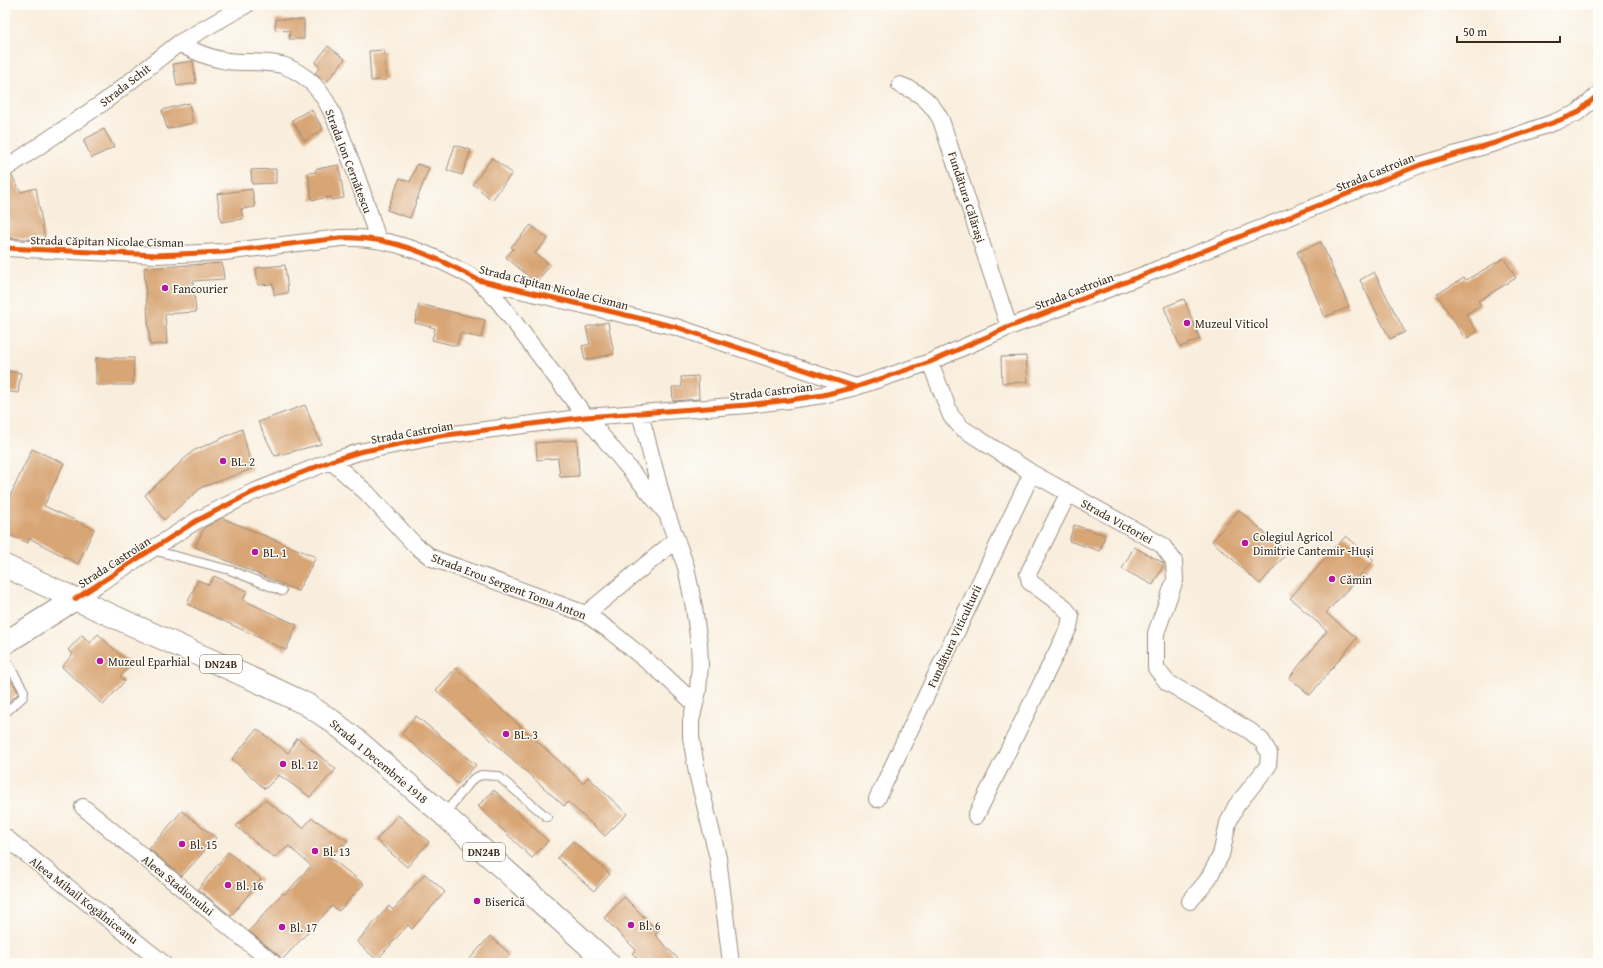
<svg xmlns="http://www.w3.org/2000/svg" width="1603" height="968" font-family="'Gentium Book Plus',serif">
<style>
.building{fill:#d8a574}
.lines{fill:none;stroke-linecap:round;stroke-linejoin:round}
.service-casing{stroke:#9a8c7e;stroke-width:10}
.minor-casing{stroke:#9a8c7e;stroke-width:18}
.secondary-casing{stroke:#9a8c7e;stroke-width:24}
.trunk-casing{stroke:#9a8c7e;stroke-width:24}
.service{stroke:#fff;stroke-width:8}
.minor{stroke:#fff;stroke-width:16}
.secondary{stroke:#fff;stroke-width:22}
.trunk{stroke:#fff;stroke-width:22}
.cycleway-casing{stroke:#fdfcf7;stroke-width:8}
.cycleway{stroke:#e8590c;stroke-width:5}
.poi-dot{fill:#b5179e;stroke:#fdfcf7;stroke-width:1.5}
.labels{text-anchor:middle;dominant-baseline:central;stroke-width:3;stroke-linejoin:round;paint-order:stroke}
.shield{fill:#fdfcf7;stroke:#75695f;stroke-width:1}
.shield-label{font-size:11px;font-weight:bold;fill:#3b2a1e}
.street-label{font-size:12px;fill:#3b2a1e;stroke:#fdfcf7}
.poi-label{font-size:12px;fill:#3b2a1e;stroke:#fdfcf7;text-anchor:start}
</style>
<rect width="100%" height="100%" fill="#fdfcf7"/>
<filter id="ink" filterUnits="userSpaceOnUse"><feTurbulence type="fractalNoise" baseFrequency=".025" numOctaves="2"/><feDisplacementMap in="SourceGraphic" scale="8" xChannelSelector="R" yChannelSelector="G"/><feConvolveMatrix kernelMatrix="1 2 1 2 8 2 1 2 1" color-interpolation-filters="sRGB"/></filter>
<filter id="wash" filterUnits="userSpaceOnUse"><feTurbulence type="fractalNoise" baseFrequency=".012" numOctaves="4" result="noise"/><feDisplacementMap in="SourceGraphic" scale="16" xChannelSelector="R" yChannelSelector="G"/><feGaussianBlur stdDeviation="0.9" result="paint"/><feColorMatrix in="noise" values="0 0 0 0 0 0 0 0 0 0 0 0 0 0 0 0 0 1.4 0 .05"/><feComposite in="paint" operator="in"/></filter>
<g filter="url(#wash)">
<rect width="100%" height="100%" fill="#f9eedd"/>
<g id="blocks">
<path class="building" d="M276,19l28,1v19h-15l1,-8 -15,-1z
M328,46l17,13 -18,23 -12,-9 5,-6 -5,-4z
M384,50l2,30 -15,1 -2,-30z
M193,61l3,22 -19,3 -4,-22z
M189,103l4,20 -26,6 -5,-19z
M311,109l12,20 -18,12 -13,-21z
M104,129l10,18 -22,11 -9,-18z
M455,145l16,5 -9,25 -15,-5z
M492,158l20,15 -20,27 -19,-16z
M417,164l12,4 -19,50 -23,-8 13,-32 10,4z
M339,165l5,33 -13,2v-3l-19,3 -4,-27 8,-1v-3z
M276,169v14l-24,1 -1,-14z
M12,176l9,16 15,-4 9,52 -40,-2v-60z
M252,189l3,18 -14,2 2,10 -22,3 -4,-28z
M531,225l17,14 -13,14 15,12 -14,18 -30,-26 7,-8 -2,-2z
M1321,242l28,65 -24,10 -28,-65z
M1504,258l12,20 -38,23 3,4 -15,9 11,18 -12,7 -28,-45 27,-16 2,2z
M222,263l2,16 -31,2 3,31 -31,2 2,30 -17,1 -6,-77z
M285,265l3,28 -14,2 -1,-11 -15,1 -2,-17z
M1374,272l31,60 -15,7 -30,-59z
M1184,299l16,40 -20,8 -16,-40z
M419,304l66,16 -4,18 -21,-5 -3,13 -25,-6 3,-12 -20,-5z
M608,322l6,32 -29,6 -3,-14 8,-2 -4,-17z
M1026,356l2,26 -26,1 -1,-26z
M96,358h38l-1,27h-37z
M5,371l16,2 -3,20 -13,-2z
M698,376l1,23 -26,2 -1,-14h10l-1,-10z
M305,405l16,39 -46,12 -17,-34z
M242,429l10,40 -50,18 -38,33 -19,-25 48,-44z
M577,440l2,36 -19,1 -2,-19 -21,2 -1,-17z
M32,449l32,14 -20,43 50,23 -16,35 -49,-26 -1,5 -23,-10v-26z
M1239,510l48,43 -27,31 -48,-43z
M222,518l94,39 -18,34 -103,-44 9,-19z
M1074,525l31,10 -5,16 -31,-10z
M1346,536l28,24 -48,53 31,25 -47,57 -21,-17 38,-47 -37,-33z
M1134,547l28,15 2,2 -11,21 -31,-16z
M214,576l33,15 -4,9 54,25 -11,25 -99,-46 11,-24 11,5z
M98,634l33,31 -11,12 5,4 -22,24 -41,-38 11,-13 -5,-4 14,-15 8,8z
M456,668l127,115 5,-6 39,37 -22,22 -37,-34 -4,4 -128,-116z
M5,675l8,8 5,9v2l-13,11z
M416,716l60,49 -18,19 -56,-50z
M257,729l31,24 9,-15 39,31 -26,28 -31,-22 -14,14 -33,-30z
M494,790l54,51 -16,17 -54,-52z
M265,800l38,28 9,-10 36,23 -19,16 35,27 -25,27 -7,-5 -50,54 -3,-4 -30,-25 34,-38 2,1 26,-28 -22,-20 -15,12 -38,-32z
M182,811l34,27 -34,38 -33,-27z
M398,815l31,27 -22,25 -31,-27z
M573,841l37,33 -16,17 -37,-33z
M228,852l33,27 -30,37 -33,-27z
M425,874l20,18 -33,37 -4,-4 -31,35 -20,-18 32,-36 4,4z
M624,897l34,34 -3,4 27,28h-40l-10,-10 4,-3 -32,-32z
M490,936l20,18 -8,9h-36z"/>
</g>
</g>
<g filter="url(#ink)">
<use href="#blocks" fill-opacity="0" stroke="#9a8c7e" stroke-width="1"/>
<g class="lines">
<g class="service-casing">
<path id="service" d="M152,550l78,20 52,21
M5,658l19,33 -1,6 -18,16
M444,814l29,-35 8,-4 17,1 49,41"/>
</g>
<g class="minor-casing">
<path id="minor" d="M179,43c15,9 31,15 48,18 19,2 37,0 55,4 10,3 23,11 31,19 16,16 24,40 32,61 12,31 23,62 33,95
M900,85c20,7 31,17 41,35l68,207
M5,169l99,-67 75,-59 67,-38
M5,248l152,7 67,-3 116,-14c50,-3 95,18 138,42l198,47 180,60
M478,280l21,22 87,115 81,97 19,53 8,40 5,37 1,20 -2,27 -7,30v16l6,36 21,85 13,105
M930,362l21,54 11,12 70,45 130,72 12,16 1,19 -19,53v35l11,14 83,49 12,10 7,12 -1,13 -32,40 -8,17 -7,32 -14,26 -17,20
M640,413l25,95
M331,461l36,32 48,52 17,13 154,56 23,16 55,45 31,29
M75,599l121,-78 55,-28 80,-32 28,-9 80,-16 147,-19 161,-12 42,-5 34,-5 33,-8 74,-25 79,-35 104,-40 307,-122 78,-23 57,-20 22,-9 21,-18
M586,614l90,-74
M877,799l155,-326
M83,807l190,156
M976,816l93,-189 2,-11 -8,-10 -33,-24 -2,-8 40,-80
M5,837l158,126"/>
</g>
<g class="secondary-casing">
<path id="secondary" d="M5,643l70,-44"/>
</g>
<g class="trunk-casing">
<path id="trunk" d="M5,566l70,33 195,88 36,17 26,17 28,22 84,72 164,148"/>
</g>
<use href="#service" class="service"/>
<use href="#minor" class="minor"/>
<use href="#secondary" class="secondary"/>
<use href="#trunk" class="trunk"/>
<g class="cycleway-casing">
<path id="cycleway" d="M5,248l152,7 67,-3 116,-14c50,-3 95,18 138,42l198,47 180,60
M75,599l121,-78 55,-28 80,-32 28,-9 80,-16 147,-19 161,-12 42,-5 34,-5 33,-8 74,-25 79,-35 104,-40 307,-122 78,-23 57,-20 22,-9 21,-18"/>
</g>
<use href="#cycleway" class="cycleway"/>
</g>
</g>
<g class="poi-dot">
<circle cx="165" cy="288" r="4"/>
<circle cx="1187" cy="323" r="4"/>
<circle cx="223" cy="461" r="4"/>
<circle cx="1245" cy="543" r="4"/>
<circle cx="255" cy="552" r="4"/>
<circle cx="1332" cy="579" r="4"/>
<circle cx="100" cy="661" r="4"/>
<circle cx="506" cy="734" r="4"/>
<circle cx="283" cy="764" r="4"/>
<circle cx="182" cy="844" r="4"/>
<circle cx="315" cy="851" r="4"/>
<circle cx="228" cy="885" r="4"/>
<circle cx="477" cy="901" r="4"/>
<circle cx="631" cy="925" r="4"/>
<circle cx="282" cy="927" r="4"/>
</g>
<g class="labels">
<g class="shield">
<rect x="200" y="655" width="42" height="18" rx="3"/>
<rect x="463" y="843" width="42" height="18" rx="3"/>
</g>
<g class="shield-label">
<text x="221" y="664">DN24B</text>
<text x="484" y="852">DN24B</text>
</g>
<g class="street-label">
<text transform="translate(125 85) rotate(-38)">Strada Schit</text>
<text transform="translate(349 161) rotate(69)">Strada Ion Cernătescu</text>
<text transform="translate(1375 172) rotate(-22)">Strada Castroian</text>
<text transform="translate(967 197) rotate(72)">Fundătura Călărași</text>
<text transform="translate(107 241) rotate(1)">Strada Căpitan Nicolae Cisman</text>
<text transform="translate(554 287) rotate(14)">Strada Căpitan Nicolae Cisman</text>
<text transform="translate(1074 291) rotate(-21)">Strada Castroian</text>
<text transform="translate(771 391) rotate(-7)">Strada Castroian</text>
<text transform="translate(412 432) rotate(-10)">Strada Castroian</text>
<text transform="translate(1117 521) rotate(29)">Strada Victoriei</text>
<text transform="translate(114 562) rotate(-33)">Strada Castroian</text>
<text transform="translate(509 586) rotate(21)">Strada Erou Sergent Toma Anton</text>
<text transform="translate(954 636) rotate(-65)">Fundătura Viticulturii</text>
<text transform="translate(379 761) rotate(40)">Strada 1 Decembrie 1918</text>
<text transform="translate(178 885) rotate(39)">Aleea Stadionului</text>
<text transform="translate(84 900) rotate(38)">Aleea Mihail Kogălniceanu</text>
</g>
<g class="poi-label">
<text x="173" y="288">Fancourier</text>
<text x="1195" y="323">Muzeul Viticol</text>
<text x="231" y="461">BL. 2</text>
<text x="1253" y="536">Colegiul Agricol<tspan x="1253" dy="14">Dimitrie Cantemir -Huși</tspan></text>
<text x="263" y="552">BL. 1</text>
<text x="1340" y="579">Cămin</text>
<text x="108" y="661">Muzeul Eparhial</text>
<text x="514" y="734">BL. 3</text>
<text x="291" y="764">Bl. 12</text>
<text x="190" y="844">Bl. 15</text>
<text x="323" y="851">Bl. 13</text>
<text x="236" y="885">Bl. 16</text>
<text x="485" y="901">Biserică</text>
<text x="639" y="925">Bl. 6</text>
<text x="290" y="927">Bl. 17</text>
</g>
</g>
<rect width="1603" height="968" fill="none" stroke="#fdfcf7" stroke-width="20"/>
<path d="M1457 36v6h103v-6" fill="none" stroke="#3b2a1e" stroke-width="2"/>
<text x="1463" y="36" font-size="12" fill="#3b2a1e" stroke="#fdfcf7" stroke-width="3" paint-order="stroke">50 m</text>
</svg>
